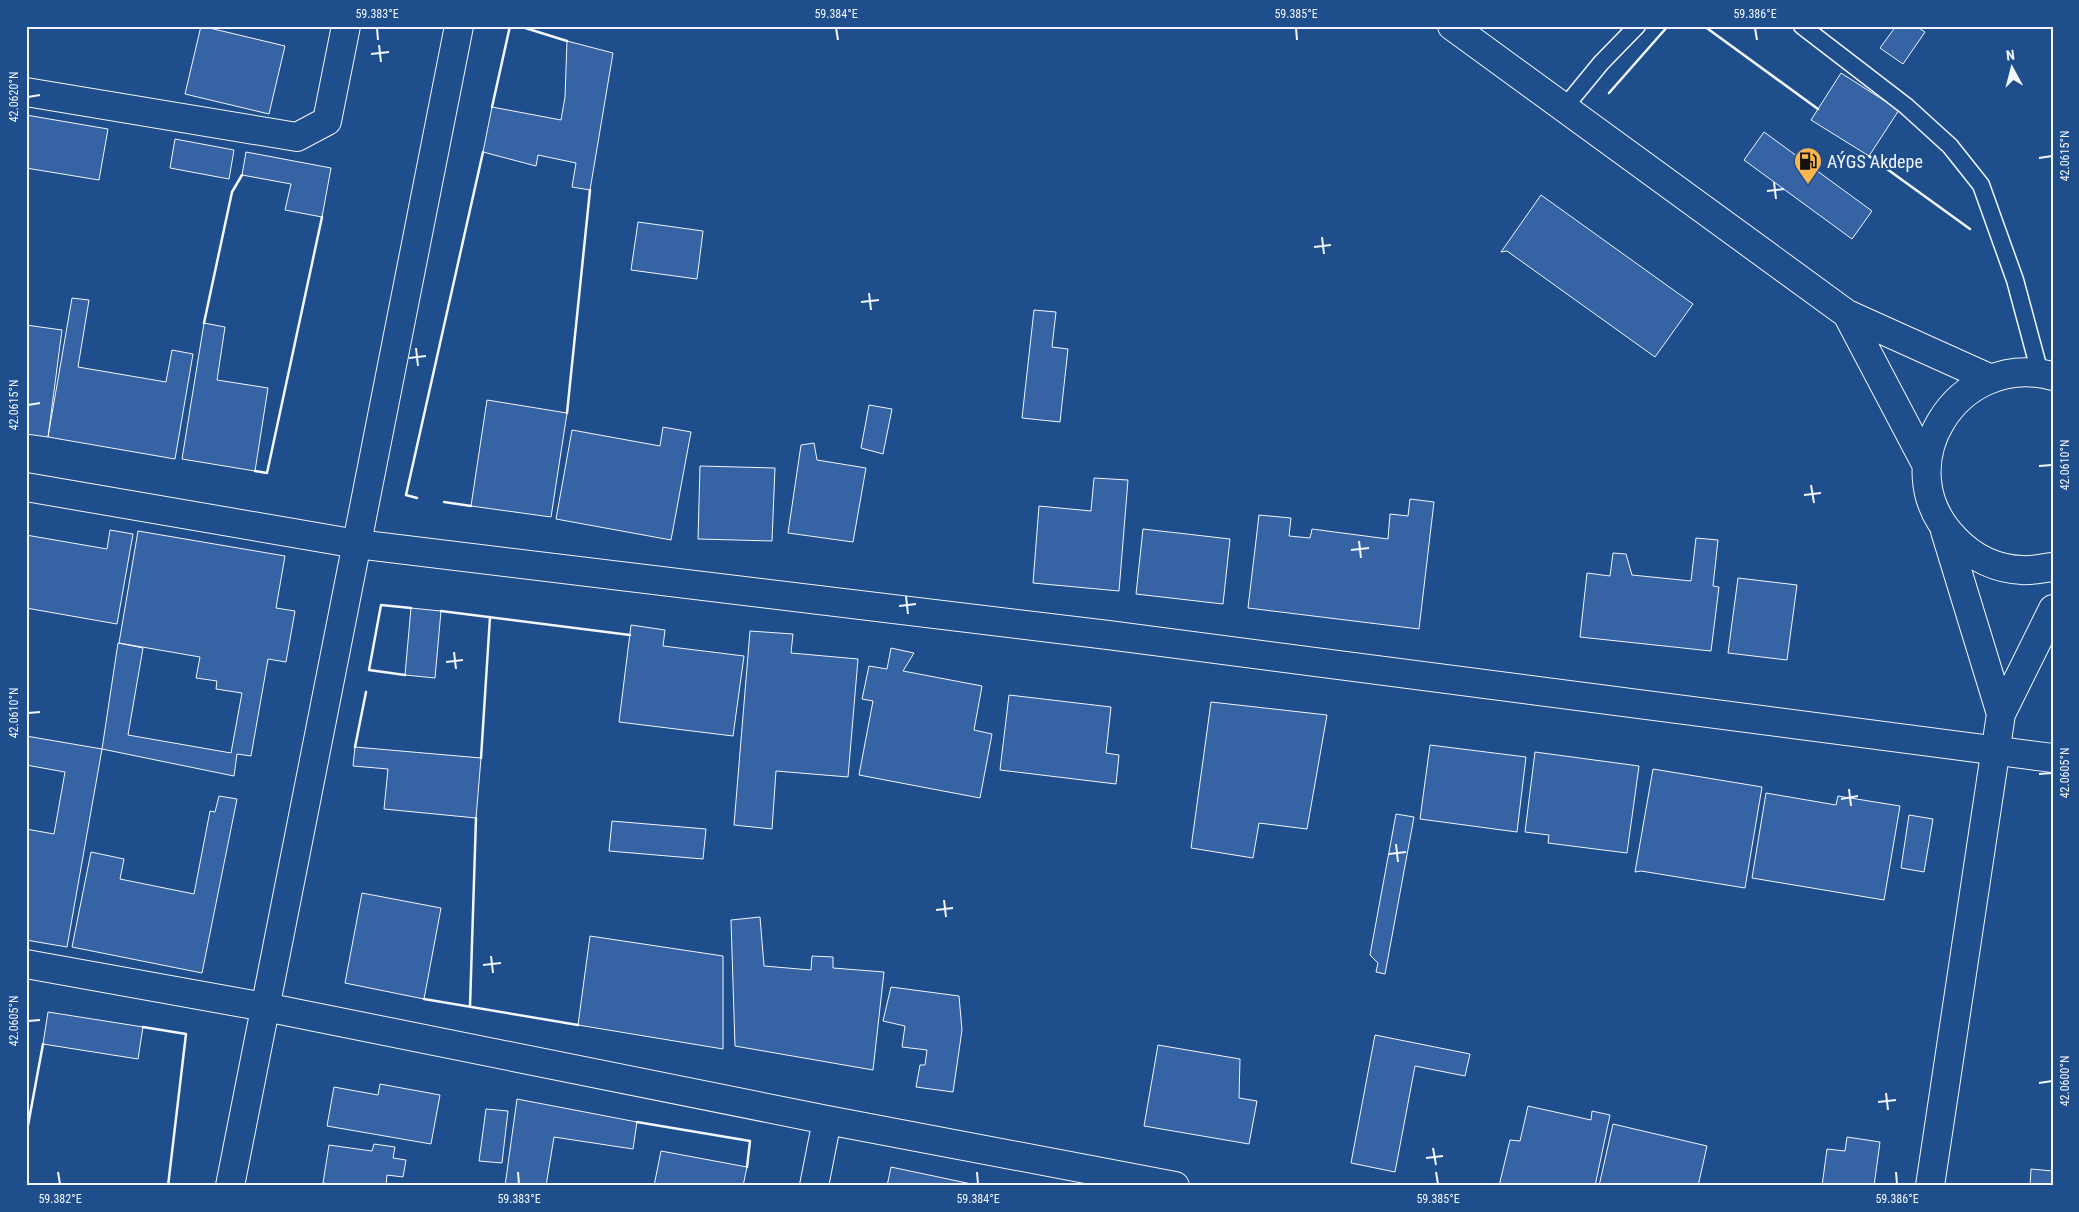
<svg xmlns="http://www.w3.org/2000/svg" width="2079" height="1212" font-family="'Roboto Condensed',sans-serif">
<style>
.building{fill:#3563a3;stroke:#f2f6ff}
.lines{fill:none;stroke-linecap:round;stroke-linejoin:round}
.lane-casing{stroke:#f2f6ff;stroke-width:19}
.street-casing{stroke:#f2f6ff;stroke-width:30}
.secondary-casing{stroke:#f2f6ff;stroke-width:30}
.lane{stroke:#1f4e8c;stroke-width:16}
.street{stroke:#1f4e8c;stroke-width:28}
.secondary{stroke:#1f4e8c;stroke-width:28}
.wall{stroke:#f2f6ff;stroke-width:2.5}
.ticks{fill:none;stroke:#f2f6ff;stroke-width:2}
.labels{text-anchor:middle;dominant-baseline:central;stroke-width:4;stroke-linejoin:round;paint-order:stroke}
.poi-label{font-size:18px;fill:#f2f6ff;stroke:#1f4e8c;text-anchor:start}
.neatline{fill:none;stroke:#f2f6ff;stroke-width:2}
.ticks-label{font-size:12px;text-anchor:middle;fill:#f2f6ff}
</style>
<rect width="100%" height="100%" fill="#1f4e8c"/>
<path class="building" d="M201,26l84,20 -16,68 -84,-20z
M1896,26h20l9,6 -22,32 -23,-16z
M567,41l46,12 -23,137 -18,-3 4,-24 -38,-8 -2,11 -53,-14 9,-45 69,13 4,-23z
M1841,73l58,37 -30,46 -58,-36z
M26,115l82,14 -9,51 -73,-12z
M1764,132l108,79 -20,28 -108,-79z
M175,139l59,11 -5,29 -59,-11z
M246,152l85,16 -9,49 -37,-7 6,-26 -49,-9z
M1541,195l152,109 -38,53 -148,-106 -6,1z
M638,222l65,9 -6,48 -66,-9z
M72,298l17,2 -11,67 88,15 6,-32 21,4 -18,105 -127,-22z
M1034,310l22,2 -4,35 16,2 -8,73 -38,-4z
M204,323l21,4 -8,53 51,8 -13,83 -73,-12z
M26,325l36,5 -14,107 -22,-3z
M487,400l80,13 -16,104 -80,-11z
M869,405l23,4 -9,45 -22,-6z
M663,427l28,5 -20,108 -115,-21 16,-89 88,16z
M814,443l3,17 49,8 -13,74 -65,-9 13,-88z
M700,466l75,2 -3,73 -74,-2z
M1094,478l34,2 -9,111 -86,-8 6,-77 52,5z
M1410,499l24,3 -15,127 -171,-21 11,-93 32,3 -2,18 21,2 2,-9 76,10 2,-25 18,2z
M1143,529l87,10 -7,65 -87,-10z
M110,530l23,4 -16,90 -91,-16v-73l81,14z
M138,531l147,25 -9,52 19,3 -9,51 -18,-3 -17,97 -14,-2 -3,22 -132,-27 16,-106 25,5 -15,87 103,18 11,-60 -26,-4 1,-8 -21,-3 4,-21 -81,-14z
M1696,538l22,2 -5,46 6,1 -8,64 -131,-14 7,-64 23,3 3,-23 13,1 6,21 59,6z
M1738,578l59,7 -10,75 -59,-7z
M411,608l30,3 -6,67 -30,-3z
M631,625l34,5 -2,16 81,10 -11,80 -114,-14z
M750,631l43,3 -2,19 67,6 -10,118 -72,-6 -4,58 -38,-4z
M891,648l23,5 -11,18 79,15 -8,44 18,4 -12,64 -121,-23 14,-74 -11,-2 7,-33 18,3z
M1009,695l102,12 -5,46 13,2 -3,29 -116,-14z
M1211,702l116,13 -20,114 -48,-6 -6,35 -62,-10z
M26,736l76,13 -35,198 -41,-7v-111l28,5 11,-62 -39,-7z
M1430,745l96,12 -9,75 -97,-13z
M355,747l126,11 -5,60 -92,-9 4,-40 -35,-3z
M1535,752l104,14 -12,87 -79,-10 1,-8 -24,-3z
M1653,769l109,18 -17,101 -104,-17 -6,1z
M1766,793l70,12 2,-9 62,10 -16,94 -132,-22z
M219,796l18,3 -35,174 -130,-26 19,-95 33,7 -4,20 74,15 16,-83 5,1z
M1396,814l18,3 -29,157 -9,-2 2,-9 -8,-8z
M1909,815l24,4 -9,53 -23,-4z
M612,821l94,8 -3,30 -94,-8z
M362,893l79,15 -17,91 -79,-16z
M760,917l4,49 47,4 1,-14 21,1v11l51,4 -11,98 -138,-24 -4,-126z
M590,936l133,20v93l-145,-24z
M891,987l68,9 3,34 -9,62 -37,-5 4,-22h5l2,-15 -25,-3 3,-21 -22,-5z
M48,1012l95,15 -5,32 -95,-15z
M1375,1035l95,19 -5,22 -50,-10 -20,106 -44,-9z
M1158,1045l82,14 -1,39 18,3 -8,43 -105,-18z
M380,1084l60,11 -9,49 -104,-18 7,-39 44,8z
M517,1099l120,23 -4,27 -79,-12 -8,49h-41z
M1528,1106l63,14 1,-9 18,4 -15,71h-96l11,-46 10,1z
M486,1109l22,2 -6,52 -23,-2z
M1613,1124l94,22 -9,40h-99z
M1847,1137l33,5 -6,44h-52l5,-37 18,2z
M374,1144l21,3 -2,11 13,2 -3,17 -16,-2 -1,11h-44l-19,-3 6,-38 43,6z
M661,1151l86,16 -4,19h-89z
M891,1167l90,19h-94z
M2031,1169l22,2v15h-23z"/>
<g class="lines">
<g class="lane-casing">
<path id="lane" d="M1802,26l104,80 44,40 31,39 34,95 25,93
M1564,108l37,-45 36,-37"/>
</g>
<g class="street-casing">
<path id="street" d="M26,92l271,45 30,-16 19,-95
M26,487l331,57 751,91 945,123
M26,964l239,43 562,113 348,66
M814,1186l13,-66"/>
</g>
<g class="secondary-casing">
<path id="secondary" d="M1452,26l395,288
M2053,376c-96,-26 -169,91 -98,163 18,19 42,30 67,31 10,1 21,-2 31,-3
M1926,464l-79,-150 142,64
M1945,531l56,183 52,-105
M230,1186l229,-1160
M1930,1186l71,-472"/>
</g>
<use href="#lane" class="lane"/>
<use href="#street" class="street"/>
<use href="#secondary" class="secondary"/>
<path class="wall" d="M519,26l48,15
M1704,26l114,83
M1609,93l59,-67
M492,107l18,-81
M1869,156l101,73
M204,323l28,-131 10,-17
M567,413l23,-223
M255,471l12,2 55,-256
M417,498l-11,-3 77,-343
M444,502l27,4
M441,611l189,24
M405,675l-36,-5 12,-65 30,3
M355,747l11,-55
M481,758l9,-141
M424,999l154,26
M470,1006l6,-188
M143,1027l43,7 -18,152
M637,1122l113,19 -3,26
M26,1136l17,-92"/>
</g>
<path class="ticks" d="M377,28l1,12M836,28l2,12M1296,28l1,12M1755,28l2,12M379,45l2,17M371,54l18,-2M28,97l12,-2M2039,158l13,-2M1774,182l2,17M1767,191l17,-2M1322,237l2,17M1314,247l17,-2M869,293l2,17M861,302l18,-2M416,348l2,18M409,358l17,-2M28,405l12,-2M2039,466l13,-1M1811,485l3,18M1804,495l17,-2M1359,541l2,17M1351,550l18,-2M906,596l2,18M899,606l17,-2M454,652l2,17M446,662l17,-2M28,713l12,-1M2039,774l13,-1M1849,789l2,17M1841,799l17,-3M1396,844l2,18M1389,854l17,-2M944,900l2,17M936,910l17,-2M491,956l2,17M483,965l18,-2M28,1021l12,-1M2039,1083l13,-2M1886,1093l2,17M1878,1102l18,-2M1433,1148l3,17M1426,1158l17,-2M58,1172l2,12M518,1172l1,12M977,1172l1,12M1436,1172l2,12M1896,1172l1,12"/>
<defs>
<g id="fuel-pin" transform="scale(1.4375)"><path d="M0 17L-7.5 6A9.5 9.5 0 1 1 7.5 6Z" fill="#ffb74d" stroke="#1f4e8c"/><path d="M-5.5-6h7V0h2V4h1.3V-2.5L3-4.5l.8-.8L6-3V5H2.5V1h-1V6h-7ZM-4.2-4.7v3.2H.2V-4.7Z" fill="#111"/></g>
</defs>
<g fill-rule="evenodd">
<use href="#fuel-pin" x="1808" y="161"/>
</g>
<g class="labels">
<g class="poi-label">
<text x="1827" y="161">AÝGS Akdepe</text>
</g>
</g>
<rect width="2079" height="1212" fill="none" stroke="#1f4e8c" stroke-width="55"/>
<g transform="translate(2012 68) rotate(353)" stroke="#1f4e8c" stroke-width="4" paint-order="stroke">
<path d="M0-4L9 19L0 12L-9 19Z" fill="#f2f6ff"/>
<text y="-8" font-size="14" font-weight="bold" text-anchor="middle" fill="#f2f6ff">N</text>
</g>
<rect x="28" y="28" width="2024" height="1156" class="neatline"/>
<g class="ticks-label">
<text x="377" y="18">59.383°E</text>
<text x="836" y="18">59.384°E</text>
<text x="1296" y="18">59.385°E</text>
<text x="1755" y="18">59.386°E</text>
<text transform="translate(14 97) rotate(-90)" y="4">42.0620°N</text>
<text transform="translate(2065 156) rotate(-90)" y="4">42.0615°N</text>
<text transform="translate(14 405) rotate(-90)" y="4">42.0615°N</text>
<text transform="translate(2065 465) rotate(-90)" y="4">42.0610°N</text>
<text transform="translate(14 713) rotate(-90)" y="4">42.0610°N</text>
<text transform="translate(2065 773) rotate(-90)" y="4">42.0605°N</text>
<text transform="translate(14 1021) rotate(-90)" y="4">42.0605°N</text>
<text transform="translate(2065 1081) rotate(-90)" y="4">42.0600°N</text>
<text x="60" y="1203">59.382°E</text>
<text x="519" y="1203">59.383°E</text>
<text x="978" y="1203">59.384°E</text>
<text x="1438" y="1203">59.385°E</text>
<text x="1897" y="1203">59.386°E</text>
</g>
</svg>
